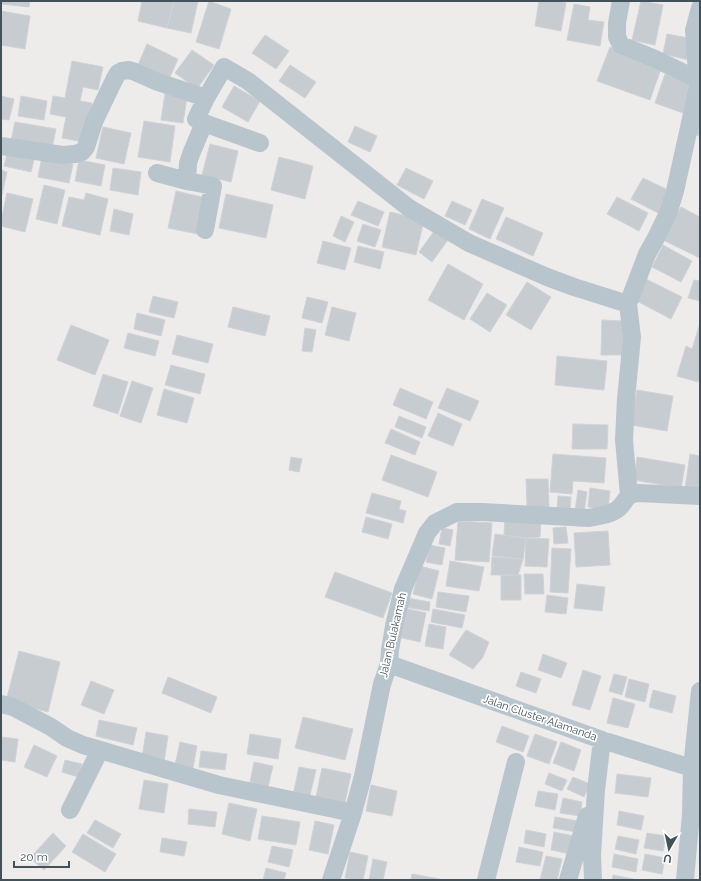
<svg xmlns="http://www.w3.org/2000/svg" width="701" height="881" font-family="Raleway,sans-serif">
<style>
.building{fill:#c7ccd1;stroke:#cfd2d8}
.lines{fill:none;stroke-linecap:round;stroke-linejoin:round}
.minor{stroke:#b8c5cc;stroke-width:18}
.labels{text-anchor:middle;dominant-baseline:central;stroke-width:3.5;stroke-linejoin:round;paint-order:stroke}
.street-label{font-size:11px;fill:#43515a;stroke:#fff}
</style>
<rect width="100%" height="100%" fill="#eeebeb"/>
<path class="building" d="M1,1h29l-1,6 -28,-3z
M142,1h32l-7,27 -29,-7z
M174,1h24l-7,32 -24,-5z
M209,1l22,8 -12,40 -23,-7z
M539,1h18l9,2 -5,28 -26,-5z
M641,1l22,4 -8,40 -23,-5z
M574,4l16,3 -2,13 16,2 -4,24 -33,-6z
M1,11l29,5 -5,33 -24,-4z
M667,34l27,5 -5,21 -26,-6z
M265,35l24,16 -13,18 -24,-16z
M147,44l31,15 -9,20 -31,-14z
M610,47l52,19 -12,34 -53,-19z
M192,50l22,15 -17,24 -22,-16z
M72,61l31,6 -5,23 -15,-3 -3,14 12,2 -8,39 -22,-4 4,-21 -16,-3 3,-18 12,2z
M290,65l26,17 -11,16 -26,-17z
M665,74l29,11 -11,28 -28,-10z
M234,86l26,15 -12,21 -26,-15z
M165,94l22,3 -4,26 -22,-3z
M1,96l13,3 -5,21 -8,-1z
M21,96l26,5 -3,19 -26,-4z
M700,110v26l-5,-1z
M144,121l31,5 -5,36 -32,-5z
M15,122l41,7 -4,19 -41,-7z
M355,126l22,10 -7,16 -22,-10z
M103,127l28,6 -7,31 -28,-6z
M210,144l28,7 -7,31 -29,-7z
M8,151l27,5 -4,16 -27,-6z
M42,157l31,7 -4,19 -31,-6z
M279,157l34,9 -8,33 -34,-9z
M79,160l26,5 -4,21 -26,-5z
M113,168l28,4 -3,23 -28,-5z
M406,168l27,13 -9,18 -27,-14z
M1,170l6,2 -6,27z
M643,178l27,13 -12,22 -27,-14z
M44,185l21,5 -8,34 -21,-5z
M176,191l30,7 -8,36 -30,-6z
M7,193l26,6 -8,33 -24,-6v-5z
M86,193l22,6 -8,36 -38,-9 7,-29 15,3z
M226,194l47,11 -7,33 -47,-10z
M617,197l31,16 -9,18 -32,-17z
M482,199l22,9 -14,31 -21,-10z
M358,201l26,11 -6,14 -27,-11z
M452,201l20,9 -7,15 -20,-9z
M681,207l19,10v41l-37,-18z
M114,209l19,5 -4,21 -19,-4z
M390,212l34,8 -8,35 -34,-8z
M341,216l13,6 -9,20 -12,-6z
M506,217l37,16 -10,23 -37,-17z
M363,224l18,6 -6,17 -18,-6z
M435,230l13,10 -16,22 -13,-10z
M323,241l28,7 -6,22 -28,-7z
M663,245l29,16 -11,21 -29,-15z
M358,246l26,6 -4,17 -26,-7z
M448,264l35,20 -19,36 -36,-20z
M644,278l38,19 -11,22 -38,-20z
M694,280l6,1v20l-12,-3z
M527,282l24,15 -20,33 -25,-15z
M487,293l20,12 -17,27 -20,-13z
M153,296l25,6 -4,16 -25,-6z
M307,297l21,5 -6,21 -20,-5z
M233,307l37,9 -5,20 -37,-9z
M332,307l24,6 -7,28 -24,-6z
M137,313l28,7 -4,16 -27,-7z
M602,320l22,1 -1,34h-22z
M700,323v53l-2,6 -21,-6 9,-30 6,3z
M71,325l38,15 -14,35 -38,-15z
M305,328l11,2 -4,22 -10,-1z
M128,333l31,8 -4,15 -31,-8z
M177,335l36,9 -5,19 -36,-9z
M557,356l50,5 -3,29 -49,-5z
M171,365l34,9 -5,20 -35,-9z
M103,374l25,8 -10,32 -25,-8z
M132,381l21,7 -12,35 -21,-7z
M400,388l33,14 -7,17 -33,-14z
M447,388l32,13 -9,20 -32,-13z
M164,389l30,9 -7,25 -30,-8z
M637,390l36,6 -6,35 -36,-6z
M438,413l24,11 -9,22 -25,-10z
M399,416l27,11 -4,11 -27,-11z
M573,424l35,1 -1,24h-35z
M391,429l29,13 -5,13 -30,-12z
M553,454l53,4 -2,25 -31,-2 -1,13 -22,-2z
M690,454l10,2v35l-15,-2z
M391,455l46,17 -9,25 -46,-17z
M291,457l11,2 -3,13 -10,-2z
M637,457l48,8 -4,23 -47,-8z
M526,479h22l1,28h-22z
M590,488l20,3 -2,19 -20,-3z
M578,490l9,2 -3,21 -9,-2z
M372,493l29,8 -2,8 7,2 -3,12 -37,-10z
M558,496l13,1 -1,12 -13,-1z
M505,515l36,2 -1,20 -14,1 -22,-3z
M366,517l26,7 -4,15 -26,-7z
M458,521l34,2 -3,39 -34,-2z
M566,527l2,16 -14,1 -1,-16z
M442,528l11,2 -3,16 -11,-2z
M608,531l2,34 -34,2 -2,-34z
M495,534l31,4 -3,21 -31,-3z
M526,538l23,1 -2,28 -22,-1z
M429,545l16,3 -3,17 -16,-3z
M552,548l19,1 -3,44 -18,-1z
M492,557l31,2 -5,16h-27z
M450,561l34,6 -5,24 -33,-5z
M420,566l19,5 -7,28 -19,-5z
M335,572l57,21 -9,25 -58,-21z
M524,574h19l1,20h-19z
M501,575h20v25h-20z
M577,584l28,3 -3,24 -28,-3z
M438,592l31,4 -3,16 -30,-5z
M547,595l21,3 -2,16 -21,-2z
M407,598l23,4 -1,9 -24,-4z
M404,608l22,5 -6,29 -22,-5z
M433,609l32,6 -3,13 -31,-6z
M429,624l17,3 -3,22 -18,-3z
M466,630l23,12 -6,15 -10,12 -24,-14z
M19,651l41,11 -12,50 -42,-11z
M543,654l24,9 -6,15 -23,-8z
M583,670l18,6 -11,34 -18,-5z
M521,672l20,7 -5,14 -20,-7z
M614,674l13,3 -5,18 -13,-4z
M168,677l49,20 -6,16 -49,-20z
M629,679l20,5 -4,18 -20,-5z
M91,681l23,9 -10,24 -23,-9z
M653,690l23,6 -4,17 -23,-6z
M613,698l22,6 -7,24 -21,-5z
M303,717l50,12 -8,31 -50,-12z
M99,720l38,8 -4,17 -37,-9z
M502,726l27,10 -6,16 -27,-10z
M146,732l22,4 -4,26 -22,-4z
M250,734l31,5 -3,20 -31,-5z
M535,734l22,8 -8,22 -22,-8z
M1,737l17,2 -3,23 -14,-2z
M180,742l17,4 -5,27 -18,-3z
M561,742l20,8 -7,21 -21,-8z
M34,745l23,11 -10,21 -23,-10z
M201,751l26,3 -2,16 -26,-3z
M65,760l17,4 -4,13 -16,-5z
M254,762l19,4 -5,21 -18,-5z
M299,767l17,3 -7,29 -16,-4z
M322,768l29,6 -7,33 -29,-5z
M549,773l18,7 -5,11 -17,-7z
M617,774l34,4 -3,19 -33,-4z
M573,777l17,7 -6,13 -17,-8z
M144,780l24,4 -4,29 -25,-4z
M371,785l26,6 -5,25 -26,-5z
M538,791l20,3 -3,16 -20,-4z
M563,798l19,4 -2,14 -20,-3z
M229,803l28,6 -7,32 -28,-7z
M189,809l28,3 -2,15 -27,-3z
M619,811l25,5 -3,14 -24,-5z
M262,816l38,6 -4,23 -38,-6z
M555,817l23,4 -2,11 -23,-4z
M95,820l26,14 -8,14 -26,-15z
M315,821l19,4 -6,29 -19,-4z
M526,830l20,4 -2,13 -20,-4z
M554,832l20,4 -4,18 -19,-4z
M53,833l13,13 -22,24 -14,-12z
M647,833l19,3 -3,15 -19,-3z
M83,834l33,20 -11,18 -33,-20z
M618,836l21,4 -3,14 -21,-5z
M162,838l25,4 -3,14 -24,-4z
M272,846l21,4 -4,17 -21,-5z
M519,847l24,5 -3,14 -24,-4z
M350,852l18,4 -5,24h-7l-11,-2z
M614,854l24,5 -2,13 -24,-5z
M645,854l20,4 -3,16 -20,-4z
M546,856l16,3 -5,21h-17z
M373,859l14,3 -4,18h-14z
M266,868l20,5 -2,7h-21z
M412,874l17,3 -1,3h-17z
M613,875l25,5h-26z
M429,877l15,3h-16z"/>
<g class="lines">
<path class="minor" d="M621,1l-4,22v14l4,8 32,13 44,21
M204,123l56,20
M1,146l62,9 12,-1 7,-2 4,-5 8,-25 20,-42 4,-7 4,-2 7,-1 6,2 23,10 48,16 18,-31 24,14 161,127 60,35 78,34 27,10 54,17
M157,173l30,8
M205,230l8,-44 -26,-5 1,-18 3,-9 13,-31 -8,-4 10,-21
M629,495l-5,-55 2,-41 6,-62 -4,-33 19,-50 9,-16 13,-27 6,-20 23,-104 -4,-57 6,-22
M629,495l9,-2 62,3
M389,664l213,76 90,28
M1,704l12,3 38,20 16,11 16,7 136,40 134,28
M70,810l30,-60
M331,880l22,-67 10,-37 19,-92 7,-20 1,-14 4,-24 9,-37 24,-56 8,-10 22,-11h25l107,6c9,-2 22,-3 30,-10 4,-4 7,-9 10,-13
M486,880l30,-118
M568,880l19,-64
M593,880l-1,-25 4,-65 6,-50
M685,880l6,-66 1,-46 8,-77"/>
</g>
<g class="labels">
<g class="street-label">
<text transform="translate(393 635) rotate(-77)">Jalan Bulakamah</text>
<text transform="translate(540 718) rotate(19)">Jalan Cluster Alamanda</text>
</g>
</g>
<rect width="701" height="881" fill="none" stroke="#43515a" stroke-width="4"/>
<g transform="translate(669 849) rotate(189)" stroke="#ffffff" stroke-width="3" paint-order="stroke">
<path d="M0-3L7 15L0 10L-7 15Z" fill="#43515a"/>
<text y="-6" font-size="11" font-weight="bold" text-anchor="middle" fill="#43515a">U</text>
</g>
<path d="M14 861v6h55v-6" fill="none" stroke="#43515a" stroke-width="2"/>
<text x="20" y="861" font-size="12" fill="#43515a" stroke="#ffffff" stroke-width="3" paint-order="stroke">20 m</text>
</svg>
